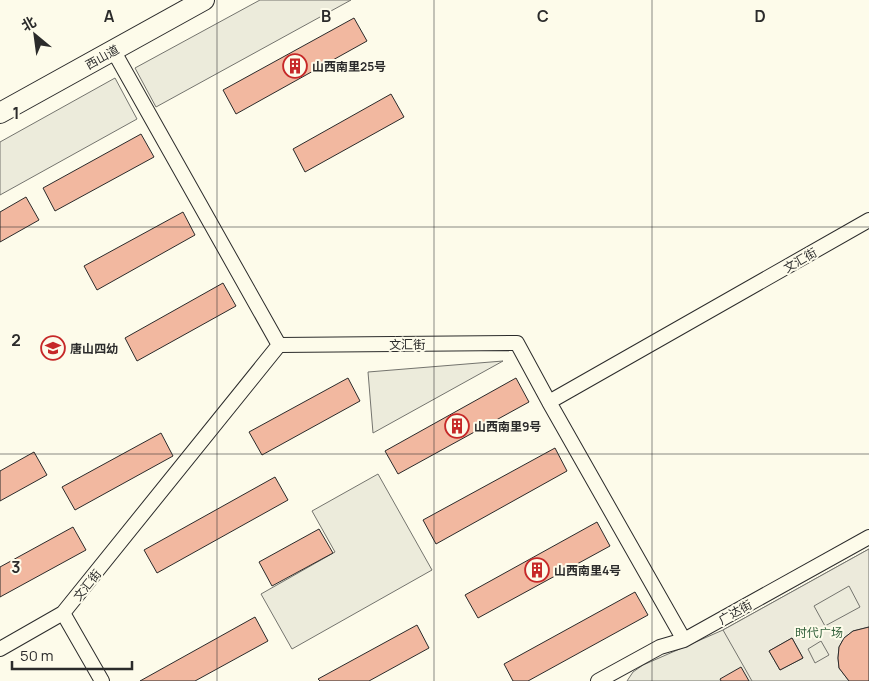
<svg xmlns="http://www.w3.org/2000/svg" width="869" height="681" font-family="Manrope,'Noto Sans SC',sans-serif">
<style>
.green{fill:#ecebdb;stroke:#74746e}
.parking{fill:#eceadb;stroke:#74746e;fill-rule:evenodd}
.building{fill:#f2b8a0;stroke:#2b2b2b}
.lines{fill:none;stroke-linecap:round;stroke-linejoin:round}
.street-casing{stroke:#2b2b2b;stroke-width:16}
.secondary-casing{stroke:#2b2b2b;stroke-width:22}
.street{stroke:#fdfbea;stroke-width:14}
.secondary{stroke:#fdfbea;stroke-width:20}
.grid{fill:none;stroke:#2b2b2b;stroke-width:1;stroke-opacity:0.55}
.labels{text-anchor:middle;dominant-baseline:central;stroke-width:4;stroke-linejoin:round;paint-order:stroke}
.street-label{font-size:12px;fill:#2b2b2b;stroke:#fdfbea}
.poi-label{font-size:12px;font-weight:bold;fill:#2b2b2b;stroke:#fdfbea;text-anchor:start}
.park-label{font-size:12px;fill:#34623c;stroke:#fdfbea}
.grid-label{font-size:16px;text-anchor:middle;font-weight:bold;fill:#2b2b2b;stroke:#fdfbea;stroke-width:4;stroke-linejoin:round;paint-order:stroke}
</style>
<rect width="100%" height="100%" fill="#fdfbea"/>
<path class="green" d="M260,0h91l-195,107 -21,-39z
M115,78l22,41 -137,76v-53z
M503,361l-130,72 -5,-61z
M378,474l54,96 -140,79 -31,-55 74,-42 -23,-41z
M869,549v132h-242l6,-9 10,-7 80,-35z"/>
<path class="parking" d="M869,549v78l-16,4 -9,7 -5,9 -1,11 1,10 10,13h-97l-29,-51zM849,586l11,21 -35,19 -11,-20zM792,638l11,20 -23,12 -11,-19zM821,641l8,14 -14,8 -7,-14z"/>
<path class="building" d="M354,18l13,23 -131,73 -13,-24z
M391,94l13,23 -99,55 -12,-23z
M141,134l13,23 -99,54 -12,-23z
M26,197l13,23 -39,22v-30z
M183,212l12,23 -98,55 -13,-24z
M223,283l13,23 -99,55 -12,-23z
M348,378l12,23 -98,54 -13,-23z
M516,378l13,24 -131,72 -13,-23z
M161,433l12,23 -98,54 -13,-23z
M555,448l12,23 -131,73 -13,-24z
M34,452l13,23 -47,26v-30z
M275,477l13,23 -131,73 -13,-23z
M597,522l13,24 -132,72 -13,-23z
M73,527l13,23 -86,47v-30z
M319,529l14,24 -61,33 -13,-24z
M635,592l13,23 -120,66h-15l-9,-17z
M255,617l13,24 -73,40h-55z
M417,625l12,23 -60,33h-49l-2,-2z
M869,627v54h-20l-10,-13 -1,-10 1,-11 5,-9 9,-7z
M792,638l11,20 -23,12 -11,-19z
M741,667l8,14h-28l-1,-2z"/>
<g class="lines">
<g class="street-casing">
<path id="street" d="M113,50l166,295
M549,402l135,238
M63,613l39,68
M0,649l63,-36 216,-268 238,-2 32,59 320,-182
M598,681l62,-34 24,-7 185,-103"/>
</g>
<g class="secondary-casing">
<path id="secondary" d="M0,113l204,-113"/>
</g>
<use href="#street" class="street"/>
<use href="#secondary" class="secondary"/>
</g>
<path class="grid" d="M217,0v681M434,0v681M652,0v681M0,227h869M0,454h869"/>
<defs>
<g id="building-ring" transform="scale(1.25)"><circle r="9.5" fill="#fdfbea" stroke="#c62828" stroke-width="1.5"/><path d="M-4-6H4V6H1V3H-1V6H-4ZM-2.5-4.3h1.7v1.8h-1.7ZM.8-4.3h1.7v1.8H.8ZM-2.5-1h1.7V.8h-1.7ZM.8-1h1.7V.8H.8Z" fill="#c62828"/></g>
<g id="school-ring" transform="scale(1.25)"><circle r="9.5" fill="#fdfbea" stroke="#c62828" stroke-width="1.5"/><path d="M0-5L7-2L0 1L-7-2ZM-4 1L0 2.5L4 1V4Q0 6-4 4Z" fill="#c62828"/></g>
</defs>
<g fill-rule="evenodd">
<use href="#building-ring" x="295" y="66"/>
<use href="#school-ring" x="53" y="348"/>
<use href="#building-ring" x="457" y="426"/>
<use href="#building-ring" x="537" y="570"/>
</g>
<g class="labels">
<g class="street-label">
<text transform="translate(102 57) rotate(-29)">西山道</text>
<text transform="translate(800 260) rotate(-30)">文汇街</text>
<text x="407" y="344">文汇街</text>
<text transform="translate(87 585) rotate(-51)">文汇街</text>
<text transform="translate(735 612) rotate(-29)">广达街</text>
</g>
<g class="poi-label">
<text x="312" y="66">山西南里25号</text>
<text x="70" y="348">唐山四幼</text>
<text x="474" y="426">山西南里9号</text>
<text x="554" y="570">山西南里4号</text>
</g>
<g class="park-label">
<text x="819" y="632">时代广场</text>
</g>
</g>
<g class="grid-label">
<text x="109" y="22">A</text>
<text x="326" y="22">B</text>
<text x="543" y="22">C</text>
<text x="760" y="22">D</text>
<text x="16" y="119">1</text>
<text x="16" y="346">2</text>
<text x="16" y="573">3</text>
</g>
<g transform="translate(35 35) rotate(331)" stroke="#fdfbea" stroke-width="4" paint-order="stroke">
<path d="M0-4L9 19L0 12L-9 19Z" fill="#2b2b2b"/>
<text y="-8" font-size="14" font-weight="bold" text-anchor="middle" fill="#2b2b2b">北</text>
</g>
<path d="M12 661v8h120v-8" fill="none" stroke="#2b2b2b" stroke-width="2.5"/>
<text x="20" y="661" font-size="15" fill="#2b2b2b" stroke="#fdfbea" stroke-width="4" paint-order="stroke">50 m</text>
</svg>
